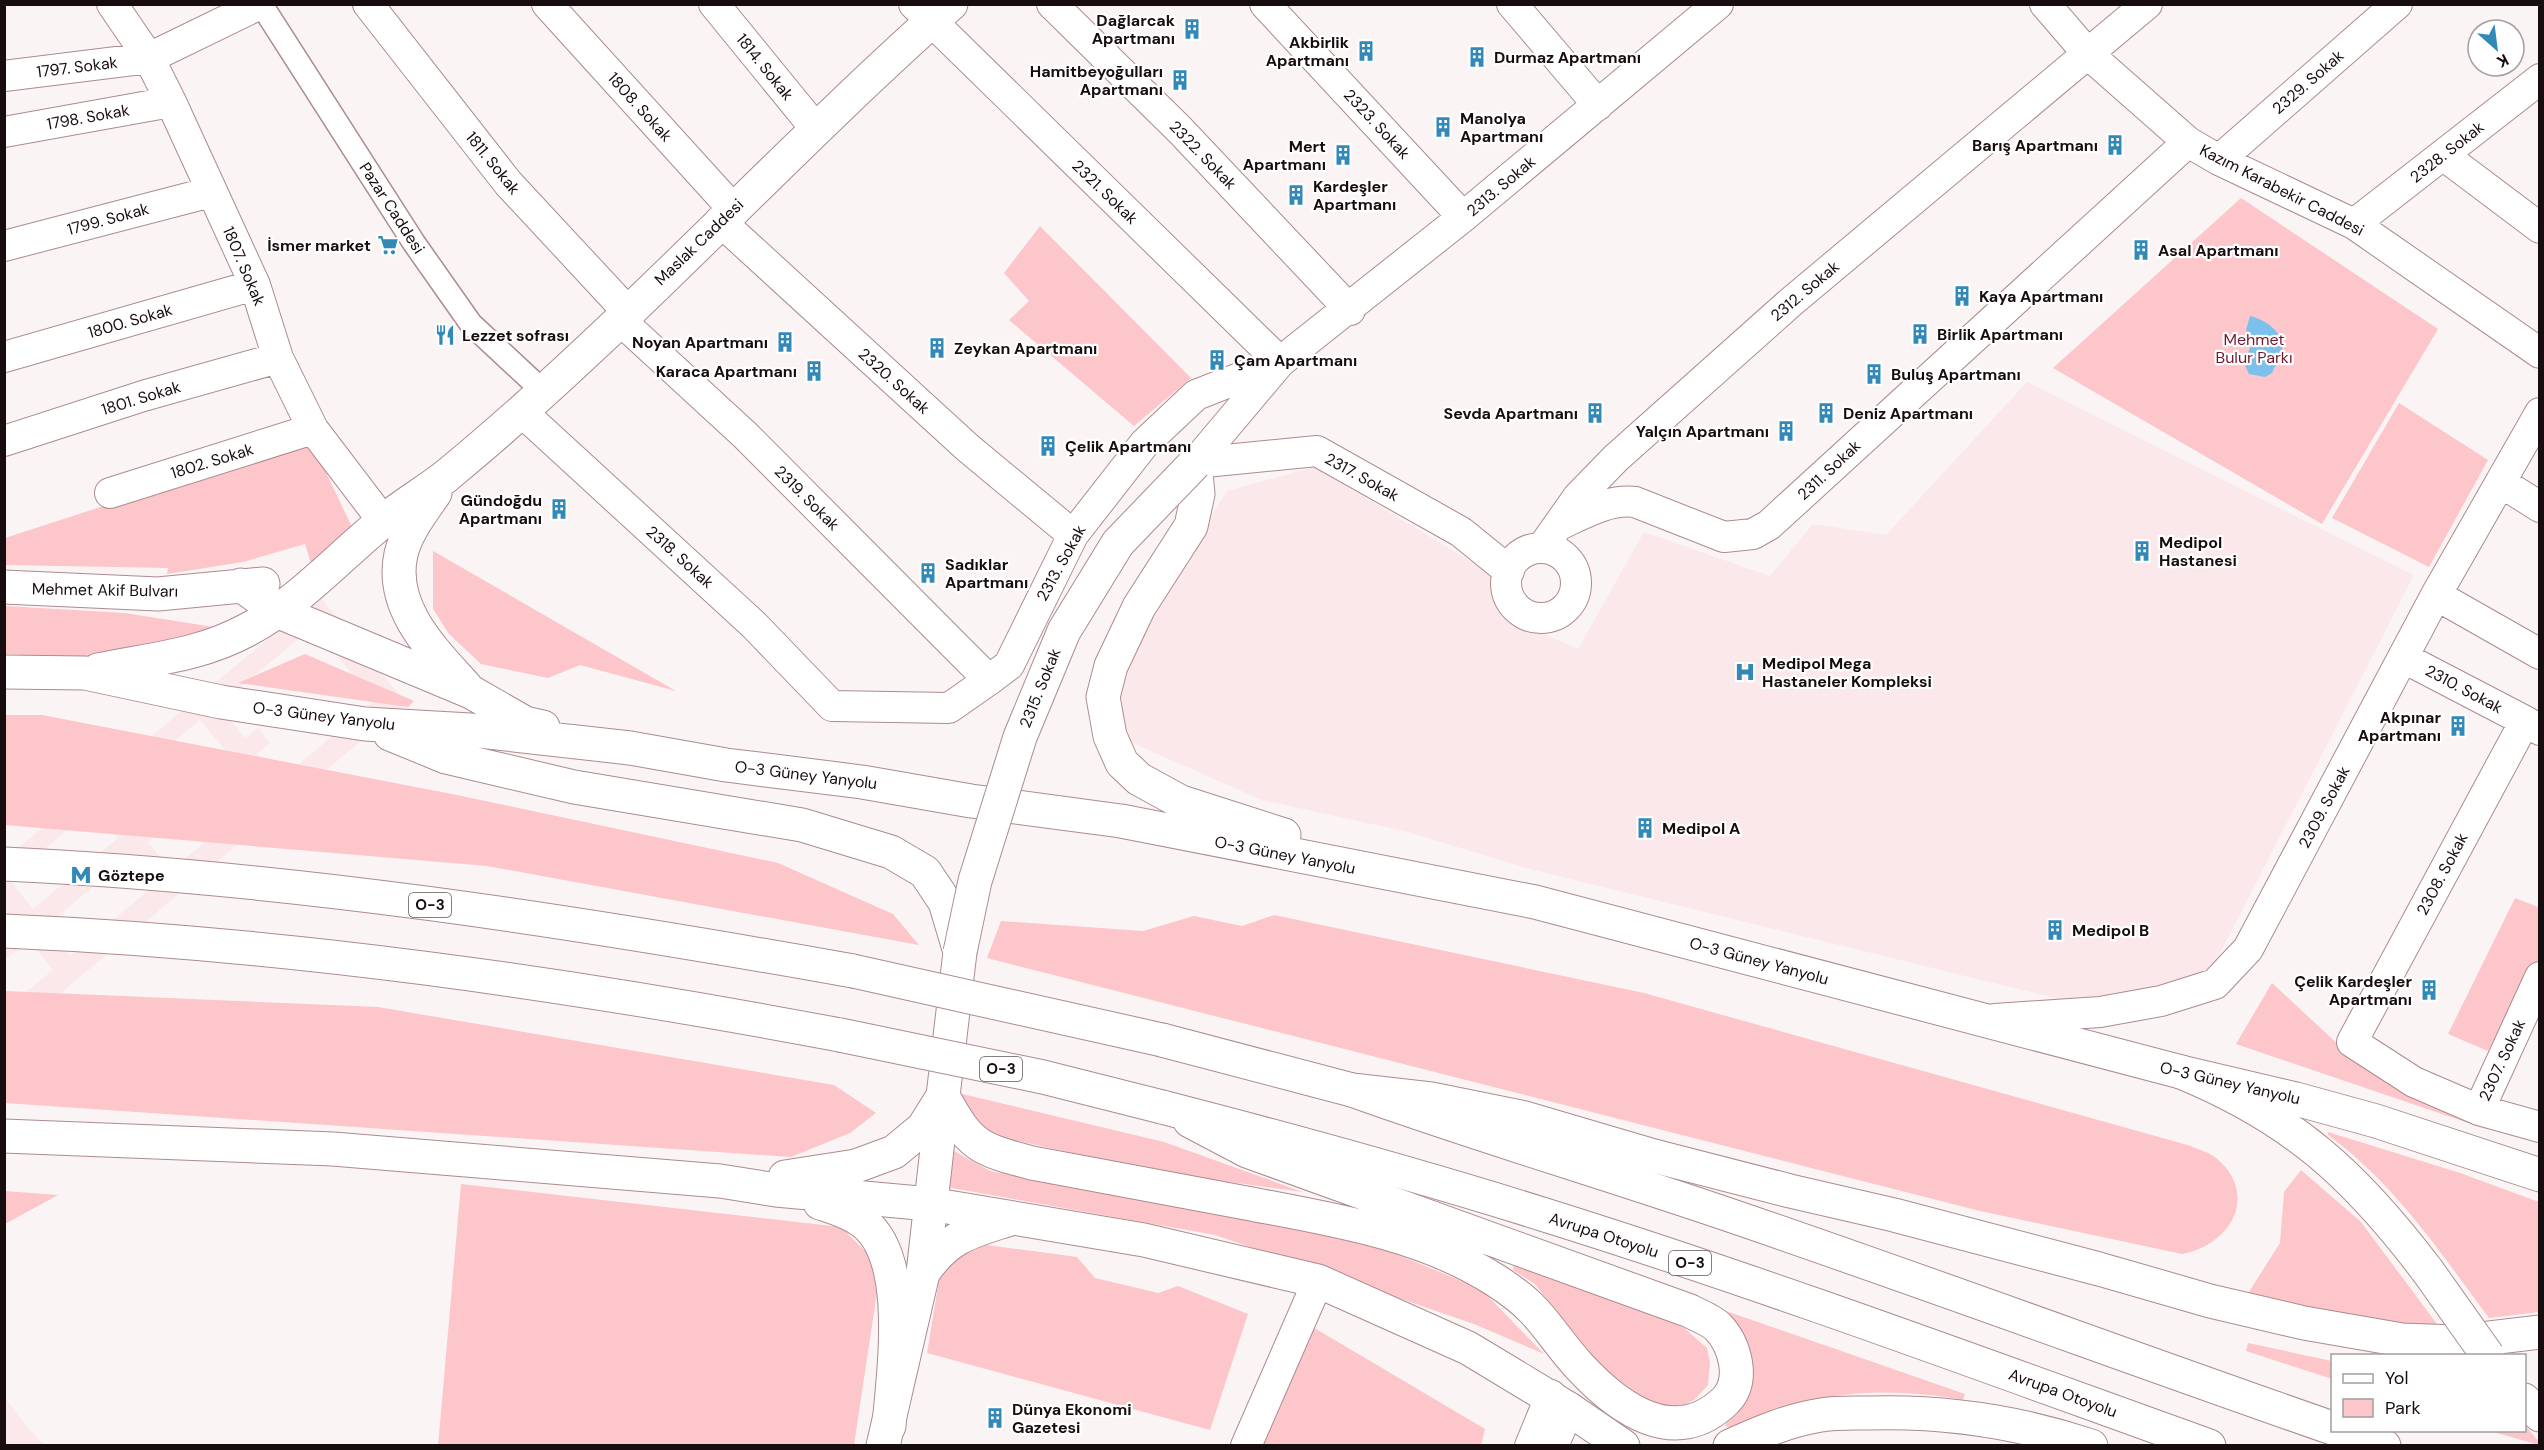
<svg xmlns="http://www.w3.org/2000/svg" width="2544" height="1450" font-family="'DM Sans',sans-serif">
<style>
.built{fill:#fbe8ea;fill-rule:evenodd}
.green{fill:#fcc6cb}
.water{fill:#7ac1ec}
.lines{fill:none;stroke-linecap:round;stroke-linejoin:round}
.pedestrian-casing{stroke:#ac8b8e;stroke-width:25}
.minor-casing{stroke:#ac8b8e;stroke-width:32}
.secondary-casing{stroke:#ac8b8e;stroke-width:35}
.primary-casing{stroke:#ac8b8e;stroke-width:35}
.trunk-casing{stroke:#ac8b8e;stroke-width:35}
.motorway-casing{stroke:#ac8b8e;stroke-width:35}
.pedestrian{stroke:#fff;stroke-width:22}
.minor{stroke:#fff;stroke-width:30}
.secondary{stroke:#fff;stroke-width:33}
.primary{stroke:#fff;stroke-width:33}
.trunk{stroke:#fff;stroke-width:33}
.motorway{stroke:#fff;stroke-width:33}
.primary-bridge-casing{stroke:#ac8b8e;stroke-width:35;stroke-linecap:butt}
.trunk-bridge-casing{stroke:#ac8b8e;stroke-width:35;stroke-linecap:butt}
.primary-bridge{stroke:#fff;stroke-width:33}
.trunk-bridge{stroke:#fff;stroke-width:33}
.labels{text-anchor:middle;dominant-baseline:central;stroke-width:4.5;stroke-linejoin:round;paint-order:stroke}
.shield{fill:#fff;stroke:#5d5656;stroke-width:1.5}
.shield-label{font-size:15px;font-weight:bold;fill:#180d0e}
.poi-label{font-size:16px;font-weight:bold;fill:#180d0e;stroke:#fff;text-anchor:start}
.street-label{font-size:16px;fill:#180d0e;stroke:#fff}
.park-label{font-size:16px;fill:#71172e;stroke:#fff}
</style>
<rect width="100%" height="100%" fill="#fbf4f4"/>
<path class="built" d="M2027,382l387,193 -204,398 -127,32 -557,-137 -118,-36 -146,-32 -132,-58 -15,-47 39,-91 73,-113 87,-24 173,104 32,52 59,26 66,-117 126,44 43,-52 73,11z
M319,596l55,66 11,7 -4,4 25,30 -401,337v-31l48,-39 -24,-30 -24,20v-24l12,-11 -12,-15v-51zM313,627l61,74 -94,79 -23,-26 13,-11 -12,-15 -13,10 -27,-32zM200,720l26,31 -118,46zM241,766l23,28 -93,76 -23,-28zM93,808l25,30 -85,71 -24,-30zM131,855l24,30 -85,71 -24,-30z
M4,1397l25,32 15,16h-39z"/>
<path class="green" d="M2241,198l197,131 -116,195 -269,-156z
M1040,226l151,152 -57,48 -125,-106 20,-19 -25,-28z
M2399,403l89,57 -59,107 -97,-49z
M310,439l51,107 -48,24 -8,-26 -62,18 -76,12 1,-6 -163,-3v-27z
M433,551l243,140 -96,-26 -32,13 -67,-14 -32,-30 -16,-25z
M5,606l120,7 95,15 -120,31 -95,-5z
M305,654l109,47 -6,6 -170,-24z
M5,715h37l415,80 321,68 115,51 26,31 -432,-79 -482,-41z
M2515,898l23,9 1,-4v56l-51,92 -40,-17z
M1274,915l370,78 547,153c8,4 18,6 25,12 44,36 15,87 -34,96l-202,-43 -993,-253 14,-37 142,10 51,-15 48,10z
M2272,983l85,79 129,67 -250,-85z
M5,991l373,16 456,78 42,28 -26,20 -59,24 -786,-54z
M954,1092l210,50 139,50 -141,-19 -180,-40z
M2328,1132l132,41 79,29v110l-50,6c-49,-66 -94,-134 -161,-183z
M954,1151l36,20 377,71 114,47 63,65 -70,-30 -259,-89 -269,-48z
M2301,1170l60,52 76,102 -38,2 -152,-31 33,-52 4,-51z
M461,1184l380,43 29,29 7,36 -23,153 -416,1z
M5,1191l53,4 -53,29z
M987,1245l90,12 18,21 63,15 20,-7 70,28 -38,116 -283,-77 15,-91z
M1514,1263l138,49 32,16 23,20 3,14 -2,23 -14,15 -14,7 -15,1 -15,-6 -54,-38 -61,-80 -22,-14z
M1726,1311l239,83 -2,6c-50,-9 -113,-12 -162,4 -23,7 -46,18 -69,27l-7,-6 14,-18 1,-77z
M1311,1326l174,103 -4,16 -222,1z
M2248,1343l84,18v18l-86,-28z
M2525,1425l14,17v3l-49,-14 34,-1z"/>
<path class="water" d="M2250,316c15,4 34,15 32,34 -1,7 -7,16 -10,23l-7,4 -16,-3 -5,-11 8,-20 -6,-13z"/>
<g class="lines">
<g class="pedestrian-casing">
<path id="pedestrian" d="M261,4l153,239 57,81 74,69"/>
</g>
<g class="minor-casing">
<path id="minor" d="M112,4l37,54 22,44 84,183 23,73 35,71 70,92
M368,4l140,179 120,129
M547,4l186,205
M714,4l102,125
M914,4l366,358
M1052,4l128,126 170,180
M1265,4l198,213
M1512,4l86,101
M2045,4l43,50 100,88 31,18 135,64 186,129
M4,76l145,-18 111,-54
M4,132l167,-30
M2443,155l97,73
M2219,160l178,-156
M720,221l248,227 105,87
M2354,224l186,-145
M4,246l207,-54
M620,320l125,115 244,245
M4,357l251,-72
M523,413l231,212 78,81 117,2 40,-28 20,-15 64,-130 71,-91 52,-49 84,-33
M4,441l139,-45 135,-38
M1195,463l85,-101 183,-145 255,-213
M1195,463l122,-12 144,81 48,39
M2502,483l38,24
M110,493l203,-64
M1559,525c24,-11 49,-26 76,-23l89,35 29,-3 16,-9 419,-383
M1542,548l36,-51 38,-39 175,-156 356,-298
M1506 583a35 35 0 1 1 70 0a35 35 0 1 1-70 0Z
M2436,595l104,59
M2404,658l121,63
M2540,730l-15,-9 -173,321 62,40 65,28 61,17
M1995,1019l105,-7 61,-11 54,-17 33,-35 188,-354 104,-182
M2479,1110l61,-133
M1246,1446l72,-165
M1530,1446l21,-51
M1553,1446l16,-37"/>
</g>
<g class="secondary-casing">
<path id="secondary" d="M445,477c179,-147 333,-320 506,-473
M883,1446l40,-173 20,-177"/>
</g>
<g class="primary-casing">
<path id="primary" d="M1195,463l3,31 -7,32 -52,81 -28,59 -8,31 7,39 12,27 17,16 42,23 103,33
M435,493c-13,19 -29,39 -34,61 -12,54 32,96 65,133
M241,585l36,26 194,81 54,31 18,4
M4,587l154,7 105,-10
M98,670c52,-11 101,-14 149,-40 51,-27 91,-72 135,-108 20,-16 43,-30 63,-45
M4,672l81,1 136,29 144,22 105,6 160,18 96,17 136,17 109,19 150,20 414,81 646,170 115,27 80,22 164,54
M390,734l56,23 128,30 228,38 89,27 34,20 20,30 15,50 -17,144 -20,32 -29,24 -38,14 -71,11
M4,1136l329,13 387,32 56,9 154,14 214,36 174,41 150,67 101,61
M820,1203c15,5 30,9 43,19 48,36 30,151 26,204
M923,1273c25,-37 47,-41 87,-54"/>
</g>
<g class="trunk-casing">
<path id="trunk" d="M4,864c285,13 569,57 849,107
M4,931c281,12 560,52 836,104
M1162,1040l190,50 79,9 94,19 129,38 136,35 104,24 205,54 111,32 94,22 98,17 54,2 84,-10
M2181,1072c112,46 174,103 246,198
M943,1096c27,50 35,53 89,67 71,13 142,27 214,40 83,16 176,30 249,77 14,9 28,19 39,31 16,17 29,38 46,56 39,42 96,83 146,33 19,-20 9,-55 -8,-73 -7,-7 -19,-11 -28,-16l-443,-160 -57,-30
M2524,1400l16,15"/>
</g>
<g class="motorway-casing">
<path id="motorway" d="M1352,1090c128,46 258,84 386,128 199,68 396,141 594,210
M1162,1107c128,33 256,68 383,108 224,70 444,152 664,231
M1569,1409l54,37
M2340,1430l44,16
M1730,1446c29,-13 59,-26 91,-31 16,-3 34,-2 50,-2 76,-2 148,9 220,33"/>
</g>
<use href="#pedestrian" class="pedestrian"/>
<use href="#minor" class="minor"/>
<use href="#secondary" class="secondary"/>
<use href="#primary" class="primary"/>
<use href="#trunk" class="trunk"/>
<use href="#motorway" class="motorway"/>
<g class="primary-bridge-casing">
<path id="primary-bridge" d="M960,952l15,-71 45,-144 44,-106 54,-88 77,-80"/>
</g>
<g class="trunk-bridge-casing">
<path id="trunk-bridge" d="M853,971l309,69
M840,1035l203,42 119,30
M2427,1270l61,86"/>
</g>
<use href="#primary-bridge" class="primary-bridge"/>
<use href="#trunk-bridge" class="trunk-bridge"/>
</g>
<defs>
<g id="building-bare" transform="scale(1.62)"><path d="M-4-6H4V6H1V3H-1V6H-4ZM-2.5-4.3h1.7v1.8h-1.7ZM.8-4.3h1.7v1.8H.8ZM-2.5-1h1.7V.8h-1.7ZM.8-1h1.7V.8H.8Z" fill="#3289b8" stroke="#fff" stroke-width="2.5" paint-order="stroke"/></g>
<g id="supermarket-bare" transform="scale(1.62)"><path d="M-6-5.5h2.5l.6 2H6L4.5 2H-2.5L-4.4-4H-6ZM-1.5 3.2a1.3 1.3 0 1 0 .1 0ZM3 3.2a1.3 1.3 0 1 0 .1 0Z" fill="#3289b8" stroke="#fff" stroke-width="2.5" paint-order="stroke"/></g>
<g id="restaurant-bare" transform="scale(1.62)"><path d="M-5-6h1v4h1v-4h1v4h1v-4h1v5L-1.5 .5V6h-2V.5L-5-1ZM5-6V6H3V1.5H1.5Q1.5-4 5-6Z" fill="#3289b8" stroke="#fff" stroke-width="2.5" paint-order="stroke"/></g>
<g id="hospital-bare" transform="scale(1.62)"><path d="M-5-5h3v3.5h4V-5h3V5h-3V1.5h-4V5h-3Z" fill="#3289b8" stroke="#fff" stroke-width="2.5" paint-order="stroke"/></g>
<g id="metro-bare" transform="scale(1.62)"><path d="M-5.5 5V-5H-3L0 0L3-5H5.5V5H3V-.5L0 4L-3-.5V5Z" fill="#3289b8" stroke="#fff" stroke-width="2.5" paint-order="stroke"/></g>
</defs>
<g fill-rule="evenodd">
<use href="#building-bare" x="1192" y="29"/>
<use href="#building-bare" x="1366" y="51"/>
<use href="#building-bare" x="1477" y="57"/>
<use href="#building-bare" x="1180" y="80"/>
<use href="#building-bare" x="1443" y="127"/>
<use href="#building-bare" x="2115" y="145"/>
<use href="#building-bare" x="1343" y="155"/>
<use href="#building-bare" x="1296" y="195"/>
<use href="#supermarket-bare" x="388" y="245"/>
<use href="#building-bare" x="2141" y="250"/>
<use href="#building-bare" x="1962" y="296"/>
<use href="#building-bare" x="1920" y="334"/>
<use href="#restaurant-bare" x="445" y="335"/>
<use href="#building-bare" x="785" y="342"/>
<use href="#building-bare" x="937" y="348"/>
<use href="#building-bare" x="1217" y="360"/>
<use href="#building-bare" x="814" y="371"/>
<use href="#building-bare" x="1874" y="374"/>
<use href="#building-bare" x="1595" y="413"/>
<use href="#building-bare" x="1826" y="413"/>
<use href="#building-bare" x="1786" y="431"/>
<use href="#building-bare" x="1048" y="446"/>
<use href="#building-bare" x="559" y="509"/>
<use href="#building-bare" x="2142" y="551"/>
<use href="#building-bare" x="928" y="573"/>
<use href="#hospital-bare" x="1745" y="672"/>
<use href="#building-bare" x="2458" y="726"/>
<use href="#building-bare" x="1645" y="828"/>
<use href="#metro-bare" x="81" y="875"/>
<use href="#building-bare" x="2055" y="930"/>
<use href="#building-bare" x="2429" y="990"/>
<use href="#building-bare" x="995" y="1418"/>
</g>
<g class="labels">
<g class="shield">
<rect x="409" y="893" width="42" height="24" rx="4.5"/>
<rect x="980" y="1057" width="42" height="24" rx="4.5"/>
<rect x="1669" y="1251" width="42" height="24" rx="4.5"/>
</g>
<g class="shield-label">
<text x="430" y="905">O-3</text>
<text x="1001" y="1069">O-3</text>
<text x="1690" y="1263">O-3</text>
</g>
<g class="poi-label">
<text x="1175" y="20" text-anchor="end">Dağlarcak<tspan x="1175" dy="18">Apartmanı</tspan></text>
<text x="1349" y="42" text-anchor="end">Akbirlik<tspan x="1349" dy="18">Apartmanı</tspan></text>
<text x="1494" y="57">Durmaz Apartmanı</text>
<text x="1163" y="71" text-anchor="end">Hamitbeyoğulları<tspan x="1163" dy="18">Apartmanı</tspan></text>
<text x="1460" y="118">Manolya<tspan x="1460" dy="18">Apartmanı</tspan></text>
<text x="2098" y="145" text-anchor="end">Barış Apartmanı</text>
<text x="1326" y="146" text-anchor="end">Mert<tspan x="1326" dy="18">Apartmanı</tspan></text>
<text x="1313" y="186">Kardeşler<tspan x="1313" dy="18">Apartmanı</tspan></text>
<text x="371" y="245" text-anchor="end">İsmer market</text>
<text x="2158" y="250">Asal Apartmanı</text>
<text x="1979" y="296">Kaya Apartmanı</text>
<text x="1937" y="334">Birlik Apartmanı</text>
<text x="462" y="335">Lezzet sofrası</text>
<text x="768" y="342" text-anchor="end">Noyan Apartmanı</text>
<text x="954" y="348">Zeykan Apartmanı</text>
<text x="1234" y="360">Çam Apartmanı</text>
<text x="797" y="371" text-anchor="end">Karaca Apartmanı</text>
<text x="1891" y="374">Buluş Apartmanı</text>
<text x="1578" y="413" text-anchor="end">Sevda Apartmanı</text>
<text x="1843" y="413">Deniz Apartmanı</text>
<text x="1769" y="431" text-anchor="end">Yalçın Apartmanı</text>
<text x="1065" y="446">Çelik Apartmanı</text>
<text x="542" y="500" text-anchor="end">Gündoğdu<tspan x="542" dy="18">Apartmanı</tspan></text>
<text x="2159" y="542">Medipol<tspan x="2159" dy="18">Hastanesi</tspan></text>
<text x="945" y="564">Sadıklar<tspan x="945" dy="18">Apartmanı</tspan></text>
<text x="1762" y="663">Medipol Mega<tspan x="1762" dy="18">Hastaneler Kompleksi</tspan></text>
<text x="2441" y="717" text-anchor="end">Akpınar<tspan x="2441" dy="18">Apartmanı</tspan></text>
<text x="1662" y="828">Medipol A</text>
<text x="98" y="875">Göztepe</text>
<text x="2072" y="930">Medipol B</text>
<text x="2412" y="981" text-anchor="end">Çelik Kardeşler<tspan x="2412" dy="18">Apartmanı</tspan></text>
<text x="1012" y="1409">Dünya Ekonomi<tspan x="1012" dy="18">Gazetesi</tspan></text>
</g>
<g class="street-label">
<text transform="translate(77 67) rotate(-7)">1797. Sokak</text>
<text transform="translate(765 67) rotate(51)">1814. Sokak</text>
<text transform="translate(2308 82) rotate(-41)">2329. Sokak</text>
<text transform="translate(640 107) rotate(48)">1808. Sokak</text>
<text transform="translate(88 117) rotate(-10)">1798. Sokak</text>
<text transform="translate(1377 124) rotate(47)">2323. Sokak</text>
<text transform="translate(2447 152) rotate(-38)">2328. Sokak</text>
<text transform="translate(1203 155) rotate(46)">2322. Sokak</text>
<text transform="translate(493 163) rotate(51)">1811. Sokak</text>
<text transform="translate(1501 186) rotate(-40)">2313. Sokak</text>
<text transform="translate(2282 190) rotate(27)">Kazım Karabekir Caddesi</text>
<text transform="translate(1105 192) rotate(44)">2321. Sokak</text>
<text transform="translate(392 208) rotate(57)">Pazar Caddesi</text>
<text transform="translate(108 219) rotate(-15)">1799. Sokak</text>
<text transform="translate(699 242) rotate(-44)">Maslak Caddesi</text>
<text transform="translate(244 266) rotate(67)">1807. Sokak</text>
<text transform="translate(1805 291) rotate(-40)">2312. Sokak</text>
<text transform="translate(130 321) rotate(-16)">1800. Sokak</text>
<text transform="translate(894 381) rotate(42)">2320. Sokak</text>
<text transform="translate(141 398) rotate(-17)">1801. Sokak</text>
<text transform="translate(212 461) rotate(-17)">1802. Sokak</text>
<text transform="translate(1829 470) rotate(-43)">2311. Sokak</text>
<text transform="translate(1362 477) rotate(29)">2317. Sokak</text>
<text transform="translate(807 498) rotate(45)">2319. Sokak</text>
<text transform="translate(680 557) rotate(42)">2318. Sokak</text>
<text transform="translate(1061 563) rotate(-61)">2313. Sokak</text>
<text transform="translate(105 590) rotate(1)">Mehmet Akif Bulvarı</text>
<text transform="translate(1040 688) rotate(-68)">2315. Sokak</text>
<text transform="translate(2464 689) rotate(28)">2310. Sokak</text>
<text transform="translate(324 716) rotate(7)">O-3 Güney Yanyolu</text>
<text transform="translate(806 775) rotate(7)">O-3 Güney Yanyolu</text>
<text transform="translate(2324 807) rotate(-62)">2309. Sokak</text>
<text transform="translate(1285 855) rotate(11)">O-3 Güney Yanyolu</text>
<text transform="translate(2442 874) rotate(-62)">2308. Sokak</text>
<text transform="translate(1759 961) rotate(15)">O-3 Güney Yanyolu</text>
<text transform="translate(2502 1060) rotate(-65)">2307. Sokak</text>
<text transform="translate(2230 1083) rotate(13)">O-3 Güney Yanyolu</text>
<text transform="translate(1604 1235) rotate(18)">Avrupa Otoyolu</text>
<text transform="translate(2063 1393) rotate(20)">Avrupa Otoyolu</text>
</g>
<g class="park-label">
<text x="2254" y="339">Mehmet<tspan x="2254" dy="18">Bulur Parkı</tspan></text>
</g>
</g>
<rect width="2544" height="1450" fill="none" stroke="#180d0e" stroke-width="12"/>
<rect x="2331" y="1354" width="195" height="78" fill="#ffffff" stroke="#a39e9f" stroke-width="1.5"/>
<rect x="2343" y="1374" width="30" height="9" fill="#ffffff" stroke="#a39e9f" stroke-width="1.5"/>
<text x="2385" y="1384" font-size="18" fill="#180d0e">Yol</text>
<rect x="2343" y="1399" width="30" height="18" fill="#fcc6cb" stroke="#a39e9f" stroke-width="1.5"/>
<text x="2385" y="1414" font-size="18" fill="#180d0e">Park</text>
<g transform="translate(2496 48) rotate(152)"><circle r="28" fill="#ffffff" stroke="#a39e9f" stroke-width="1.5"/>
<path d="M0-4.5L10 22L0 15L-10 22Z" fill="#3289b8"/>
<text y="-9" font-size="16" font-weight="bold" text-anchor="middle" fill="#180d0e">K</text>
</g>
</svg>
